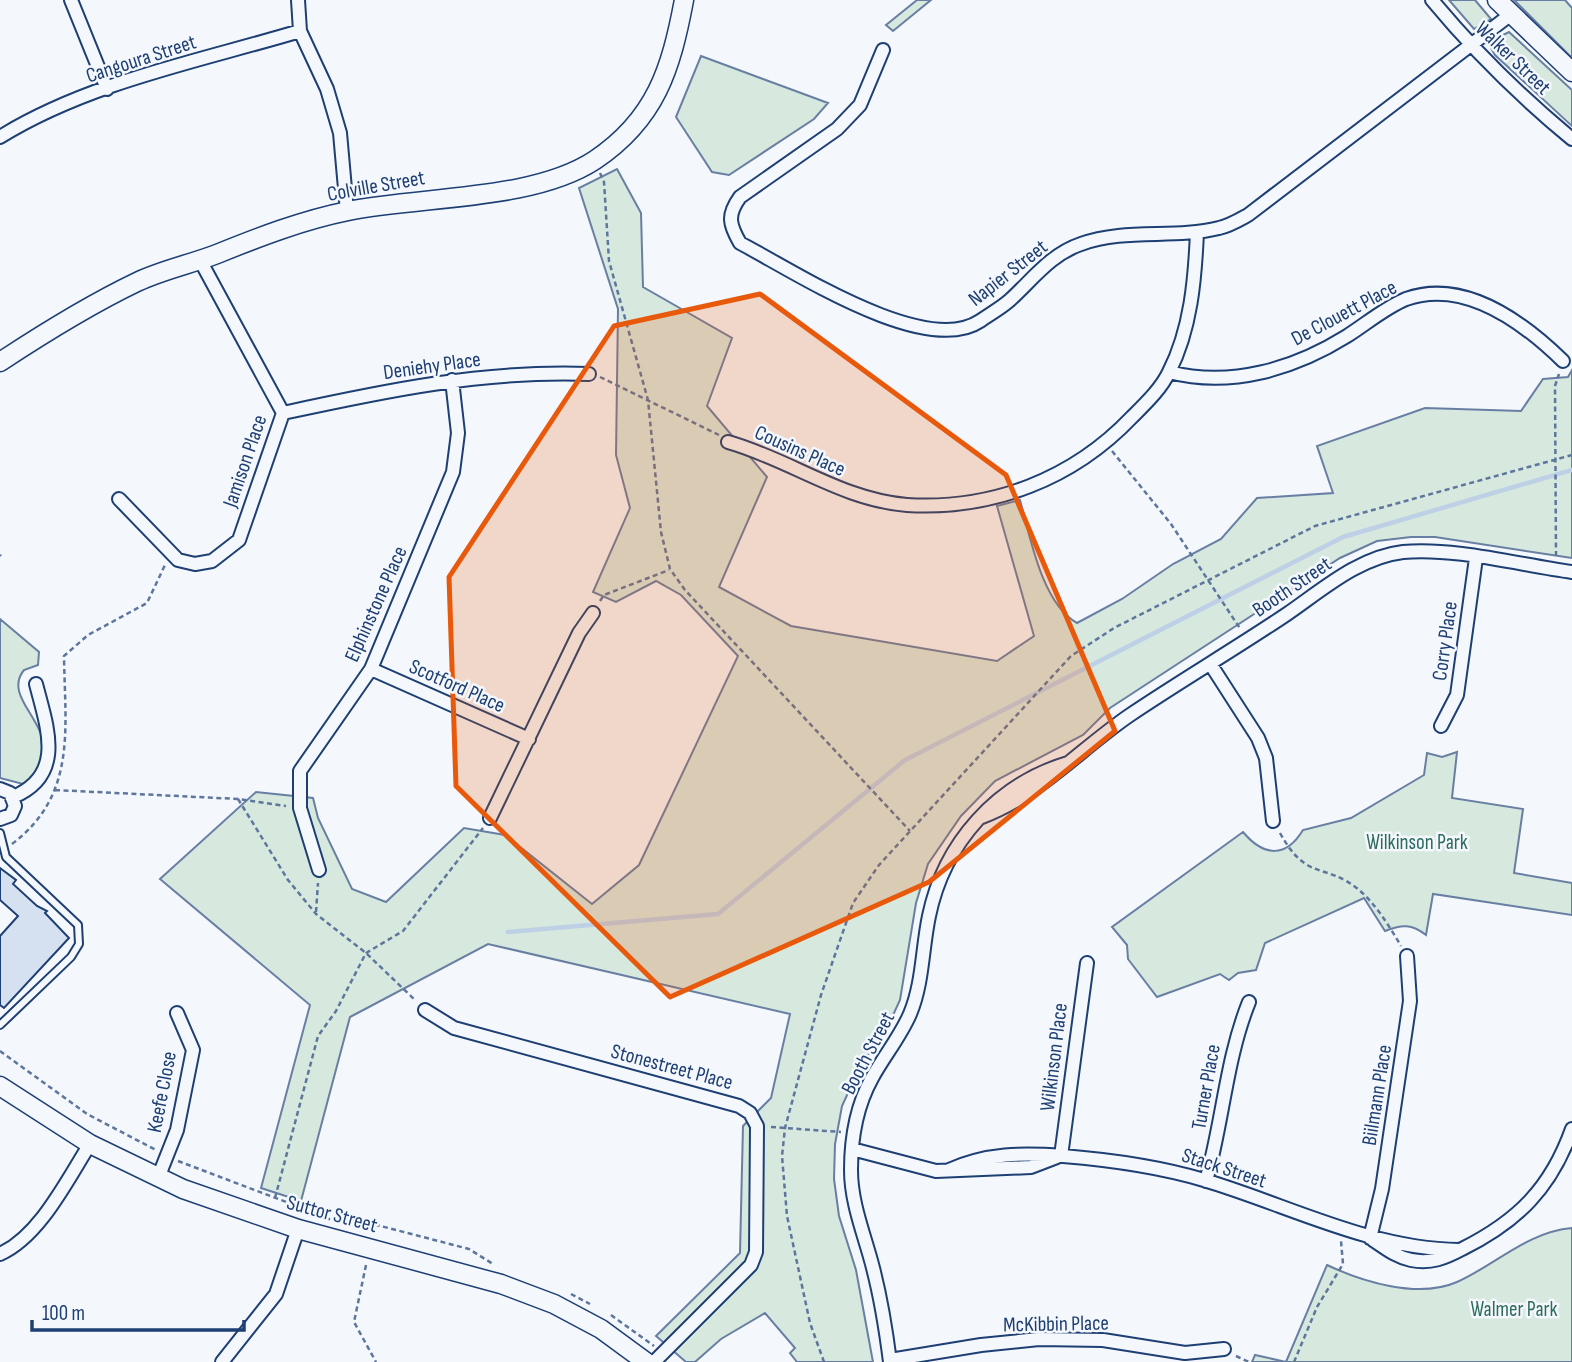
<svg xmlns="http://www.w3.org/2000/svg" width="1572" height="1362" font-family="'Sofia Sans Condensed',sans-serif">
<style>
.green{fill:#d7e8df;stroke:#687fa3;stroke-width:2}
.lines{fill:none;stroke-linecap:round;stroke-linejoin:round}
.stream{stroke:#bed0e5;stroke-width:4.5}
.building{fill:#d5e0f0;stroke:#1d3f73;stroke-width:2}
.lane-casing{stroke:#1d3f73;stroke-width:10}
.street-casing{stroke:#1d3f73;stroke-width:16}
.secondary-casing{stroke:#1d3f73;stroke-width:21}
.path{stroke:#5e769c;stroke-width:2.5;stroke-dasharray:5 3.5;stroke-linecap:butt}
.lane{stroke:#f4f7fb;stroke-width:6}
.street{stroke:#f4f7fb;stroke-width:12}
.secondary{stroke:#f4f7fb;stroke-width:18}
.marked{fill:#e8590c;fill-opacity:0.2;stroke:#e8590c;stroke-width:5;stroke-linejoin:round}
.labels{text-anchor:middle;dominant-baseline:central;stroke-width:5;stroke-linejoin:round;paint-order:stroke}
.street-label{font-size:21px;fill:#1d3f73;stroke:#f4f7fb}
.park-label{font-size:21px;fill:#2c6c60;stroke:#f4f7fb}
</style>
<rect width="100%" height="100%" fill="#f4f7fb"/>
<path class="green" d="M917,0h14l-38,31 -7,-6z
M1449,0h26l16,19 -17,10z
M1514,0h51l7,8v50z
M1509,32l63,58v36l-77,-71 -4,-7 2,-8z
M701,56l127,47 -14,16 -85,56 -17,-3 -36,-55z
M617,169l24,44 2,74 89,51 -25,68 60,71 -48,110 72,39 206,35 37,-25 -37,-130 23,-6c10,36 22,104 57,123l45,-24 51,-35 48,-25 36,-41 76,-5 -16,-47 108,-38 96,3 22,-32 25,-2 4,-7v188l-137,-21h-24l-34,4 -37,17 -230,150 -27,27 -88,46 -34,35 -33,48 -12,39 -16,97 -12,26 -29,43 -17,37 -7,38 -1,35 5,37 17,54 17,92h-76l-7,-9 5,-5 -30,-35 -44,26 -26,23h-9l-30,-26 84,-83 3,-127 28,-28 19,-84 -302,-70 -138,73 -49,184 -40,-13 49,-183 -150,-126 96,-87 57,6 5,20 34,71 34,13 78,-74 41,7 87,69 47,-39 99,-209 -57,-61 -25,-14 -40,21 -23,-10 37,-84 -14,-53 2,-146 -39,-121z
M0,619l39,33 -1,13 -14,5c-22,27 27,52 19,87 -2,8 -8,17 -12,25l-8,2 -23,-6z
M1457,752l-5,46 71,11 -9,64 58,10v32l-139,-21 -7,41c-14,-11 -24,-11 -41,-4l-21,-33 -99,45 -9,27 -18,3 -9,7 -9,-6 -63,23 -29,-38 -1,-14 -15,-18 131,-95c21,25 43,26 60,-2l48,-12 73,-43 3,-22 15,4z
M1572,1228v134h-320l3,-7 31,7 41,-97c36,17 91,34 130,17 40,-18 70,-50 115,-54z"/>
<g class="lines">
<path class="stream" d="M508,932l210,-18 187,-154 438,-223 229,-67"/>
</g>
<path class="building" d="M0,868l16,12 -3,4 24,22 10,5 -2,2 24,25 -65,70 -4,-3v-69l18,-20 -18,-16z"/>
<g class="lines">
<g class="lane-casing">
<path id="lane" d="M0,833l6,24 72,68 1,19 -8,13 -71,68"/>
</g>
<g class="street-casing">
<path id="street" d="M71,0l36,89
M298,0l2,31 27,58 13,44 7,78
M1432,0c43,52 88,96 140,139
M883,50l-23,55 -23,24 -97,68c-13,18 -11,27 0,46 52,27 185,115 240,78 10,-7 21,-13 30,-21 23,-21 41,-46 71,-56 44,-16 93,-5 138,-16 10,-2 20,-8 29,-13l262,-200
M0,137c89,-55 200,-76 300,-106
M1169,372c62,16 125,-3 178,-36 19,-12 39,-29 59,-37 59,-21 118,24 157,62
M283,413c101,-22 201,-43 306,-39
M728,442c61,17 114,58 179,63 86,5 166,-26 225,-88 13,-13 29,-28 37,-45 22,-43 26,-93 28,-140
M119,499l59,61 17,4 17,-3 27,-21 44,-127 -83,-153
M1211,665l47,73 8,20 7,63
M371,669l158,70
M1441,726l16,-31 19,-137
M0,789l10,4 5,13 -4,9 -11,4
M13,797c53,-22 34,-70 23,-113
M982,817c58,-22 98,-68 148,-102 52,-35 105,-66 157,-101 35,-24 72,-57 116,-62 50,-5 118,13 169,20
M490,818l89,-185 14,-20
M319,870l-19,-62v-37l71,-102 82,-197 5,-39 -6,-53
M425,1010l29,18 285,78 11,7 7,13 -1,126 -5,13 -97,97
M852,1149l84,22 95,-4 26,-10
M1061,1156l26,-193
M949,1170c38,-17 73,-17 114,-14 49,4 94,10 141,24 84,25 166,69 255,70
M158,1178l19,-48 16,-80 -16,-37
M1206,1181c17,-60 20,-122 43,-179
M1370,1238l12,-49 28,-188 -3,-45
M1373,1240c12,8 23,17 38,20 20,4 34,-2 51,-11 56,-28 89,-61 110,-120
M0,1254c40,-18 67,-74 90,-110
M890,1360l91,-15 58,-6 64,1 82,13 39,-4
M222,1362l54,-68 22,-65
M890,1362c-4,-32 -9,-63 -17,-94 -8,-32 -22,-64 -22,-98 0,-31 6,-65 21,-92 12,-22 28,-41 38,-64 13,-31 12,-65 19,-98 15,-73 68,-132 139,-153"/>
</g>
<g class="secondary-casing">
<path id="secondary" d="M1497,0l75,72
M0,362c44,-29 89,-57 137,-80 25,-12 54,-18 80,-28 42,-17 86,-34 131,-43 73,-15 185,-10 247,-51 61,-41 76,-91 89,-160
M0,1086l90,58 93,45 115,40 203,55 53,20 47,25 45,33"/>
</g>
<path class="path" d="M600,173l4,9 5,79 39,139 13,132 9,37 15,21 225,241
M600,377l119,58
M1112,451l59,73 70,106
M0,555l1,1
M1556,556l-1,-170 4,-12
M600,601l4,-6 65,-25
M55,790l183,9 48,7
M238,799l50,81 28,34 50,39 49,47
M1280,833c27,49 44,29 78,56 18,15 31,37 43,57
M12,844c65,-49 53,-115 52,-188l24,-21 59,-32 18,-38
M316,912l2,-29
M0,1051l87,63 69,36
M771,1127l70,5
M178,1161l119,45 6,7
M275,1198l43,-162 18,-25 30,-58 37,-22 80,-103
M317,1216l44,11 12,-3 96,25 24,15
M366,1265l-12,57 22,40
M571,1294l19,10
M611,1315l43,31
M1236,1356l13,6
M824,1362l-14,-39 -23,-107 -5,-60 3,-28 36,-133 32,-92 26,-38 192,-209 43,-28 201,-102 257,-71
M1294,1362l23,-55 26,-43 -2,-23"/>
<use href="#lane" class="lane"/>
<use href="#street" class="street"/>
<use href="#secondary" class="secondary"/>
</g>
<path class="marked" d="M760,294l246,181 109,256 -186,151 -259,115 -214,-211 -7,-209 165,-251z"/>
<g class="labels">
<g class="street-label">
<text transform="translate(1513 58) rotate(44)">Walker Street</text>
<text transform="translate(141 59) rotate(-18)">Cangoura Street</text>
<text transform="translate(376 186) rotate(-10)">Colville Street</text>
<text transform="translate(1008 273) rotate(-38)">Napier Street</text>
<text transform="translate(1344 313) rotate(-28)">De Clouett Place</text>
<text transform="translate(432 366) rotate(-8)">Deniehy Place</text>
<text transform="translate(800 451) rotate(24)">Cousins Place</text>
<text transform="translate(245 461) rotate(-71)">Jamison Place</text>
<text transform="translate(1292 587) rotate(-34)">Booth Street</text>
<text transform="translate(376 604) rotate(-66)">Elphinstone Place</text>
<text transform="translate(1445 641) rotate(-82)">Corry Place</text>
<text transform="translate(457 686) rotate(24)">Scotford Place</text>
<text transform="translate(868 1053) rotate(-62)">Booth Street</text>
<text transform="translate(1054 1057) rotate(-83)">Wilkinson Place</text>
<text transform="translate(672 1067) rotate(15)">Stonestreet Place</text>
<text transform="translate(1206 1087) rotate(-80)">Turner Place</text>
<text transform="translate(162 1092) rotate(-79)">Keefe Close</text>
<text transform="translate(1377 1095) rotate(-81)">Biilmann Place</text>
<text transform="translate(1224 1168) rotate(18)">Stack Street</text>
<text transform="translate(332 1214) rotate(15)">Suttor Street</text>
<text transform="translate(1056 1324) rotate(-1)">McKibbin Place</text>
</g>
<g class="park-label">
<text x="1417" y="842">Wilkinson Park</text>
<text x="1514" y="1309">Walmer Park</text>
</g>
</g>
<path d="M32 1320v10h212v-10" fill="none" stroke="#1d3f73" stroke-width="3.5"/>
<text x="42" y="1320" font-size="21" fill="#1d3f73" stroke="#f4f7fb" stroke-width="5" paint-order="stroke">100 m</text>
</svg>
